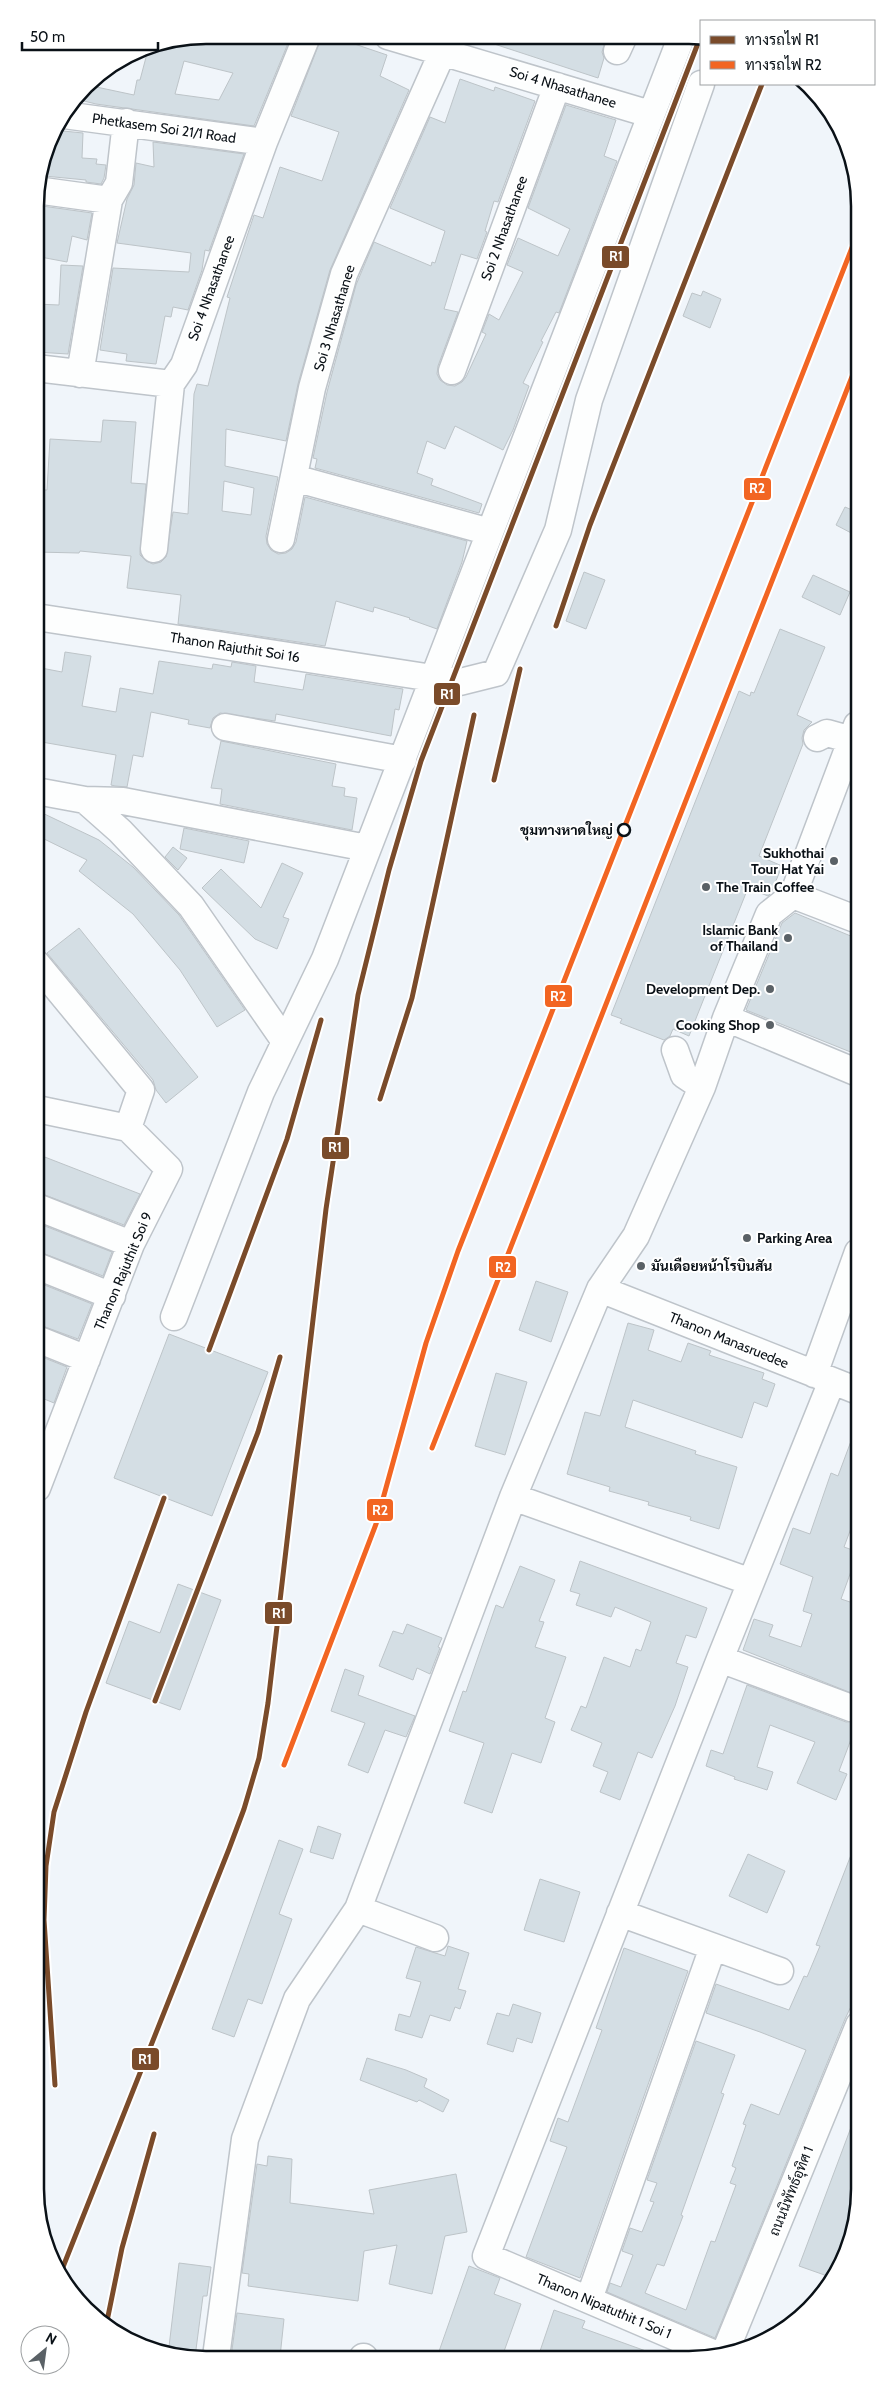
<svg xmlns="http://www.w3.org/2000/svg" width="895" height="2395" font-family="Cabin,Sarabun,sans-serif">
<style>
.building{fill:#d4dee4;stroke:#bdc4c8;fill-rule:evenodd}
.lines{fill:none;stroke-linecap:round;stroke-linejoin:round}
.minor-casing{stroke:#bec4ca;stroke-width:29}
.minor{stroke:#fdfefe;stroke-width:26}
.rail-1-casing{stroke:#fff;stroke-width:9}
.rail-2-casing{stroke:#fff;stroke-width:9}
.rail-1{stroke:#7a4b2a;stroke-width:5}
.rail-2{stroke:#f26522;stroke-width:5}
.stop-dot{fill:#fff;stroke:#0a1117;stroke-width:2.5}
.poi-dot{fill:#5a6166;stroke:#fff;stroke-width:2}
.labels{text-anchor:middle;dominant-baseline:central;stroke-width:4;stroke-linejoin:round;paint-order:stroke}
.street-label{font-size:14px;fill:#0a1117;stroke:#fff}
.stop-label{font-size:14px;font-weight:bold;fill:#0a1117;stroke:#fff;text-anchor:end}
.poi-label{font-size:14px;font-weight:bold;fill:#0a1117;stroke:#fff;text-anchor:end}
.rim{fill:none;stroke:#0a1117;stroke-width:2.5}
.line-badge{stroke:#fff;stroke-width:2}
.badge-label{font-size:14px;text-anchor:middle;font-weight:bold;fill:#fff}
</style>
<rect width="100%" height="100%" fill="#f0f5fa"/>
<path class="building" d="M205,35l86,1 -37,90 -158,-22 -20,-5 11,-14 47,10 3,-15h3l9,-34zM184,61l49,12 -14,27 -44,-6z
M322,36h9l56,19 -7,21 29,14 -79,180 -32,114 -12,57 -60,-12 -1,37 53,11 -12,59 1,8 4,6 7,4 8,-1 6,-4 4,-7 9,-45 162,44 -5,21 -25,67 -28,-10 1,-1 -36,-11 -1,5 -37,-11 -11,45 -147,-22 3,-29 -54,-7 4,-32 -51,-5 -1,2 -43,-1v-62h11l3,-51 51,3 2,-22 33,2 -5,61 15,1 -6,71 6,6 7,3 8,-2 5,-5 7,-45 15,2 6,-120 3,-10 11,2 22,-88 -3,-1 27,-82 9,3 17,-51 42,14 17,-49 -48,-16zM224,481l30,7 -3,27 -29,-4z
M483,37l117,1 6,1 -4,13 2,6 -6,20 -116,-38z
M460,79l34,12 1,-4 40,14 -37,101 -4,-1 -9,30 2,1 -10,27 -16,-5 -17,55 14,3 -20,54 -1,8 3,6 7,5 8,1 7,-4 4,-5 20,-43 -4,-2 7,-18 10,6 24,-48 -16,-7 11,-27 40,18 12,-27 -42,-21 38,-103 50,15 -12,36 13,5 -58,152 -3,-1 -15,29 2,1 -20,41 6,3 -16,44 -10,20 -48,-24 -10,23 -18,-8 -10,32 16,6 -2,6 51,19 -3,9 -164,-45 2,-9 -4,-1 14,-66 29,-107 18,-43 57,24 1,-4 3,1 10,-32 -55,-23 40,-91 15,6z
M53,130l30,3 -1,25 15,1 -1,5 10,1 -2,13 -3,6 -15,-2v-2l-42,-4 1,-16z
M153,142l91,12 -35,97 -4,-1 -3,20 -14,40 -15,-3 -2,10 -6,-1 -9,48 -30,-3 1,-7 -27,-4 13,-82 76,4 2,-19 -74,-10 10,-44 7,-14 2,-22 18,4z
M35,205l57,8 -5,27 -15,-4 -5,26 -32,-6z
M61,265l22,1 -15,88 -32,-2v-48l23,1z
M703,291l18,8 -11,29 -27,-12 9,-23 9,3z
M845,507l12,5v24l-21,-11z
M584,572l21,8 -19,49 -20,-8z
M813,575l37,17 -10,23 -38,-18z
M780,629l45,18 -28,68 15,7 -8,8 -2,8 1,6 -44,112 23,10 -11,27 -3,3 -20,-8 -59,148 -16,-7 -3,7 -6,4 -44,-17 2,-4 -11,-4 128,-324 11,5 1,-4 3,1z
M65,652l26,4 -9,50 34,6 4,-24 33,6 6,-33 53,8 1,-5 18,3 1,-5 24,4 -2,16 49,8 3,-16 97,15 -4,21 -4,-1 -4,27 -115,-22 -1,7 -55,-8 -7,5 -3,10 -22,-4 1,-4 -38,-8 -8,45 -10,-2 -6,32 -12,-1 -4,-1 5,-30 -80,-14v-74l26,5z
M221,741l115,23 -4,22 13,2 -1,8 13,2 -5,32 -132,-26 2,-15 -11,-1z
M36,810l63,30 34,27 46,48 66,95 -28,17 -37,-57 -47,-56 -54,-43 8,-11 -51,-25z
M184,828l65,13 -5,22 -64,-14z
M173,847l14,11 -9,12 -13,-13z
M282,863l21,10 -20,44 6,2 -12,30 -22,-10 -53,-51 19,-19 40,39z
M795,913l63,26v116l-112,-45 36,-87z
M79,928l119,149 -32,26 -10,-13 -3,-10 -106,-127z
M37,1154l103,40 -16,31 -87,-33z
M37,1223l75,29 -9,24 -66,-25z
M536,1281l32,11 -17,50 -32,-12z
M37,1282l55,22 -14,35 -41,-15z
M628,1323l26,7 -6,20 33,12 7,-19 23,8 -2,4 55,18 -2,6 13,5 -8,23 -13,-5 -12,36 -109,-38 -8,27 71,24 -1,3 42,13 -18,62 -29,-9 1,-3 -43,-12 1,-3 -40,-11 1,-4 -43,-13 18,-62 15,4z
M169,1334l99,38 -56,144 -98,-38z
M37,1355l30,12 -13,36 -17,-7z
M496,1373l31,9 -22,73 -30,-9z
M857,1425h2v82l-15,40 14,5 -17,47 18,6v91l-116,-46 11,-31 19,6 -4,11 32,11 11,-33 -9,-3 10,-34 -33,-13 13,-36 17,6 21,-61 7,3z
M580,1561l127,47 -11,30 -10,-3 -10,28 12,4 -13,39 -23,52 -14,-6 -18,48 -20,-8 8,-20 -15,-6 9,-23 -31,-13 10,-24 5,2 18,-51 26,10 6,-18 5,2 10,-29 -36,-15 -4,10 -35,-12 4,-11 -10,-3z
M520,1566l35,14 -16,41 5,1 -9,25 31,10 -21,61 10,4 -14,41 -29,-10 -20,60 -28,-10 20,-60 -35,-12 14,-40 3,1 30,-87 7,3z
M178,1584l43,16 -41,110 -74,-27 23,-62 31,12z
M407,1624l35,14 -4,9 2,1 -10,26 -13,-6 -4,12 -34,-14 14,-35 10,3z
M345,1669l19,7 -6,19 57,21 -9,21 -21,-7 -17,43 -20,-8 17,-42 -34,-12z
M747,1685l99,37 12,-1 -19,50 8,3 -11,26 -39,-17 18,-41 -45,-17 -13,42 16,5 -6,18 -33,-11 1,-2 -29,-11 5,-16 12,4z
M318,1826l23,8 -8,25 -23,-7z
M858,1837l1,160 -3,-1 -11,23 -130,319 -108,-46 3,-9 11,4 12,-32 -11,-4 8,-23 12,4 12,-30 -4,-1 7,-18 -10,-3 49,-139 39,14 -14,38 3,1 -43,121 2,1 -19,50 -7,-2 -12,29 41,17 25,-69 4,1 21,-57 -6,-2 6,-15 -4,-2 14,-41 -3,-1 8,-20 28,11 27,-65 -46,-18 -54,-19 10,-29 73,26 15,-34 3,1 13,-31 -4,-1z
M279,1840l24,9 -24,65 13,5 -30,85 -14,-5 -14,38 -22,-8z
M748,1854l37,17 -18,42 -38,-17z
M540,1879l40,13 -16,50 -40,-12z
M448,1946l21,7 -11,36 8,2 -6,18 -5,-2 -5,14 -20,-6 -8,23 -27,-8 4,-16 11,3 11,-35 -15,-4 10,-31 29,9z
M624,1948l64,23 -108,307 -54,-21 41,-110 -17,-6 8,-23 10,4 34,-92 -6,-2z
M513,2004l28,9 -9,30 -15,-5 -4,14 -26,-8 10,-31 12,3z
M367,2058l39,12 21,9 -3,8 25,13 -6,12 -24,-12 -2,2 -57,-22z
M859,2106l1,95 -13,54 -14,23 -34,-12z
M268,2156l24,3 -2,44 84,11 -5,-24 87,-16 11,58 -22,4 -13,58 -43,-10 8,-39 -33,6 -6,50 -110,-15 1,-12 -7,-1 15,-109 10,2z
M179,2263l32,4 -4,29h-4l-8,61 -27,-2z
M469,2266l31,12 -6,16 27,10 -19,53h-65z
M554,2310l31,11 -3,7 75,27v2h-119z
M237,2313l47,6 -4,38h-49z"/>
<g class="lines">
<g class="minor-casing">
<path id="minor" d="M388,36l262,78
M617,51l6,-13
M64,115l200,27
M36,190l73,10
M36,368l135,16
M452,371l105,-285
M80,374l29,-174 10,-17 7,-61
M294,478l196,54
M281,539l31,-151 32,-114 99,-223
M154,549l17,-165 13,-19 80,-223 43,-106
M36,617l416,64 8,1 36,-9 62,-143 31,-130 112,-316
M225,727l178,33
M817,738l10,-5 25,7
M36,791l49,9 35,31 71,75 93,134
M85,800l38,1 244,47
M793,895l65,25
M37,964l104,126 -13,38
M726,1018l132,55
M675,1050l9,25 18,12
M37,1109l91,19 41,41 -38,75 -94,244
M37,1207l94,37
M37,1266l75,30
M600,1289l258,102
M174,1317l87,-225 64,-133 356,-921
M37,1339l50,20
M814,1374l44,-122
M513,1497l238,85
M720,1659l131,49
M358,1909l77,29
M620,1913l160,58
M589,2299l124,-352
M216,2357l29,-218 52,-140 61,-90 155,-412 87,-208 36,-53 66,-149 24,-69 43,-104 24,-19 64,-170
M363,2357h1
M722,2357l-236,-101 234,-597 112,-278
M723,2357l136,-332"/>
</g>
<use href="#minor" class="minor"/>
<g class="rail-1-casing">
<path id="rail-1" d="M556,626l34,-101 172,-441
M494,780l26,-111
M380,1099l32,-101 62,-283
M209,1350l78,-211 34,-119
M155,1701l103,-269 22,-75
M55,2085l-11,-165 2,-54 8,-54 32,-100 78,-214
M59,2277l170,-428 15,-40 15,-51 9,-55 58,-494 32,-214 31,-125 32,-109 279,-723
M106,2326l16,-78 32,-114"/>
</g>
<g class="rail-2-casing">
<path id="rail-2" d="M432,1448l425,-1084
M284,1765l92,-241 50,-181 32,-92 399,-1016"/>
</g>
<use href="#rail-1" class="rail-1"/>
<use href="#rail-2" class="rail-2"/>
</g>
<circle class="stop-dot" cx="624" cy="830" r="6"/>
<g class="poi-dot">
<circle cx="834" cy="861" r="5"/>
<circle cx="706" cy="887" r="5"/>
<circle cx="788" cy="938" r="5"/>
<circle cx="770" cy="989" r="5"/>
<circle cx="770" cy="1025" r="5"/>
<circle cx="747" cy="1238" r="5"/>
<circle cx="641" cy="1266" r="5"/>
</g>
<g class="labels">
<g class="street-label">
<text transform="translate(563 87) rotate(17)">Soi 4 Nhasathanee</text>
<text transform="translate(164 128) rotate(8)">Phetkasem Soi 21/1 Road</text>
<text transform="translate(504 228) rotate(-70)">Soi 2 Nhasathanee</text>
<text transform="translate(211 288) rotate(-70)">Soi 4 Nhasathanee</text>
<text transform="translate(334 318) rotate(-73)">Soi 3 Nhasathanee</text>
<text transform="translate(235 647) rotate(9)">Thanon Rajuthit Soi 16</text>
<text transform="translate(123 1271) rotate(-67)">Thanon Rajuthit Soi 9</text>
<text transform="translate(729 1340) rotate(22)">Thanon Manasruedee</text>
<text transform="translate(791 2191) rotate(-68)">ถนนนิพัทธ์อุทิศ 1</text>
<text transform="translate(604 2306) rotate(23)">Thanon Nipatuthit 1 Soi 1</text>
</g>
<g class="stop-label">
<text x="613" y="830">ชุมทางหาดใหญ่</text>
</g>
<g class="poi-label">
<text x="824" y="853">Sukhothai<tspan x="824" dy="16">Tour Hat Yai</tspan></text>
<text x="716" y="887" text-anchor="start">The Train Coffee</text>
<text x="778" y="930">Islamic Bank<tspan x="778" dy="16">of Thailand</tspan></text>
<text x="760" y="989">Development Dep.</text>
<text x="760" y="1025">Cooking Shop</text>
<text x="757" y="1238" text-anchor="start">Parking Area</text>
<text x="651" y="1266" text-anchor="start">มันเดือยหน้าโรบินสัน</text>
</g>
</g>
<path d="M0 0H895V2395H0ZM206 44H689A162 162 0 0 1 851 206V2189A162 162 0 0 1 689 2351H206A162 162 0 0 1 44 2189V206A162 162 0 0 1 206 44Z" fill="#fff" fill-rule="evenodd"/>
<path class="rim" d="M206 44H689A162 162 0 0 1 851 206V2189A162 162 0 0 1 689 2351H206A162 162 0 0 1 44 2189V206A162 162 0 0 1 206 44Z"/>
<g class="line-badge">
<rect x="601" y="245" width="29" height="24" rx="5" fill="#7a4b2a"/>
<rect x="743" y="477" width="29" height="24" rx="5" fill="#f26522"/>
<rect x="433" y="682" width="28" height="24" rx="5" fill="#7a4b2a"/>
<rect x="544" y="984" width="29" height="24" rx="5" fill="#f26522"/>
<rect x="321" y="1136" width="29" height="24" rx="5" fill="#7a4b2a"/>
<rect x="488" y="1255" width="29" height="24" rx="5" fill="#f26522"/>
<rect x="366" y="1498" width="28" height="24" rx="5" fill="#f26522"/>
<rect x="264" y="1601" width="29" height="24" rx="5" fill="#7a4b2a"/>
<rect x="131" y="2047" width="29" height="24" rx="5" fill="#7a4b2a"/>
</g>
<g class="badge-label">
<text x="616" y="261">R1</text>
<text x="757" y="493">R2</text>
<text x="447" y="699">R1</text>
<text x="558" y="1001">R2</text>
<text x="335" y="1152">R1</text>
<text x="503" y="1272">R2</text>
<text x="380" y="1515">R2</text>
<text x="279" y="1618">R1</text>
<text x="145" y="2064">R1</text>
</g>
<rect x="700" y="20" width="175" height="65" fill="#ffffff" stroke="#9da0a2"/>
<rect x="710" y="36" width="25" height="8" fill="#7a4b2a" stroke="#9da0a2"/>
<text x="745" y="45" font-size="15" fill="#0a1117">ทางรถไฟ R1</text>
<rect x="710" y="61" width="25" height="8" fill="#f26522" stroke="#9da0a2"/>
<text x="745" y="70" font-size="15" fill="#0a1117">ทางรถไฟ R2</text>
<g transform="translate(45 2350) rotate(29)"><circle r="24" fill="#ffffff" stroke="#9da0a2"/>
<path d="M0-4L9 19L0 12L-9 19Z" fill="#5a6166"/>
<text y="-8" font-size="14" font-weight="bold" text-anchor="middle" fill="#0a1117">N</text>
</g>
<path d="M22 42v8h136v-8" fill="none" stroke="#0a1117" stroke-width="2.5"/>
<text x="30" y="42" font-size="15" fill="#0a1117" stroke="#ffffff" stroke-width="4" paint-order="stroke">50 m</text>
</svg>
